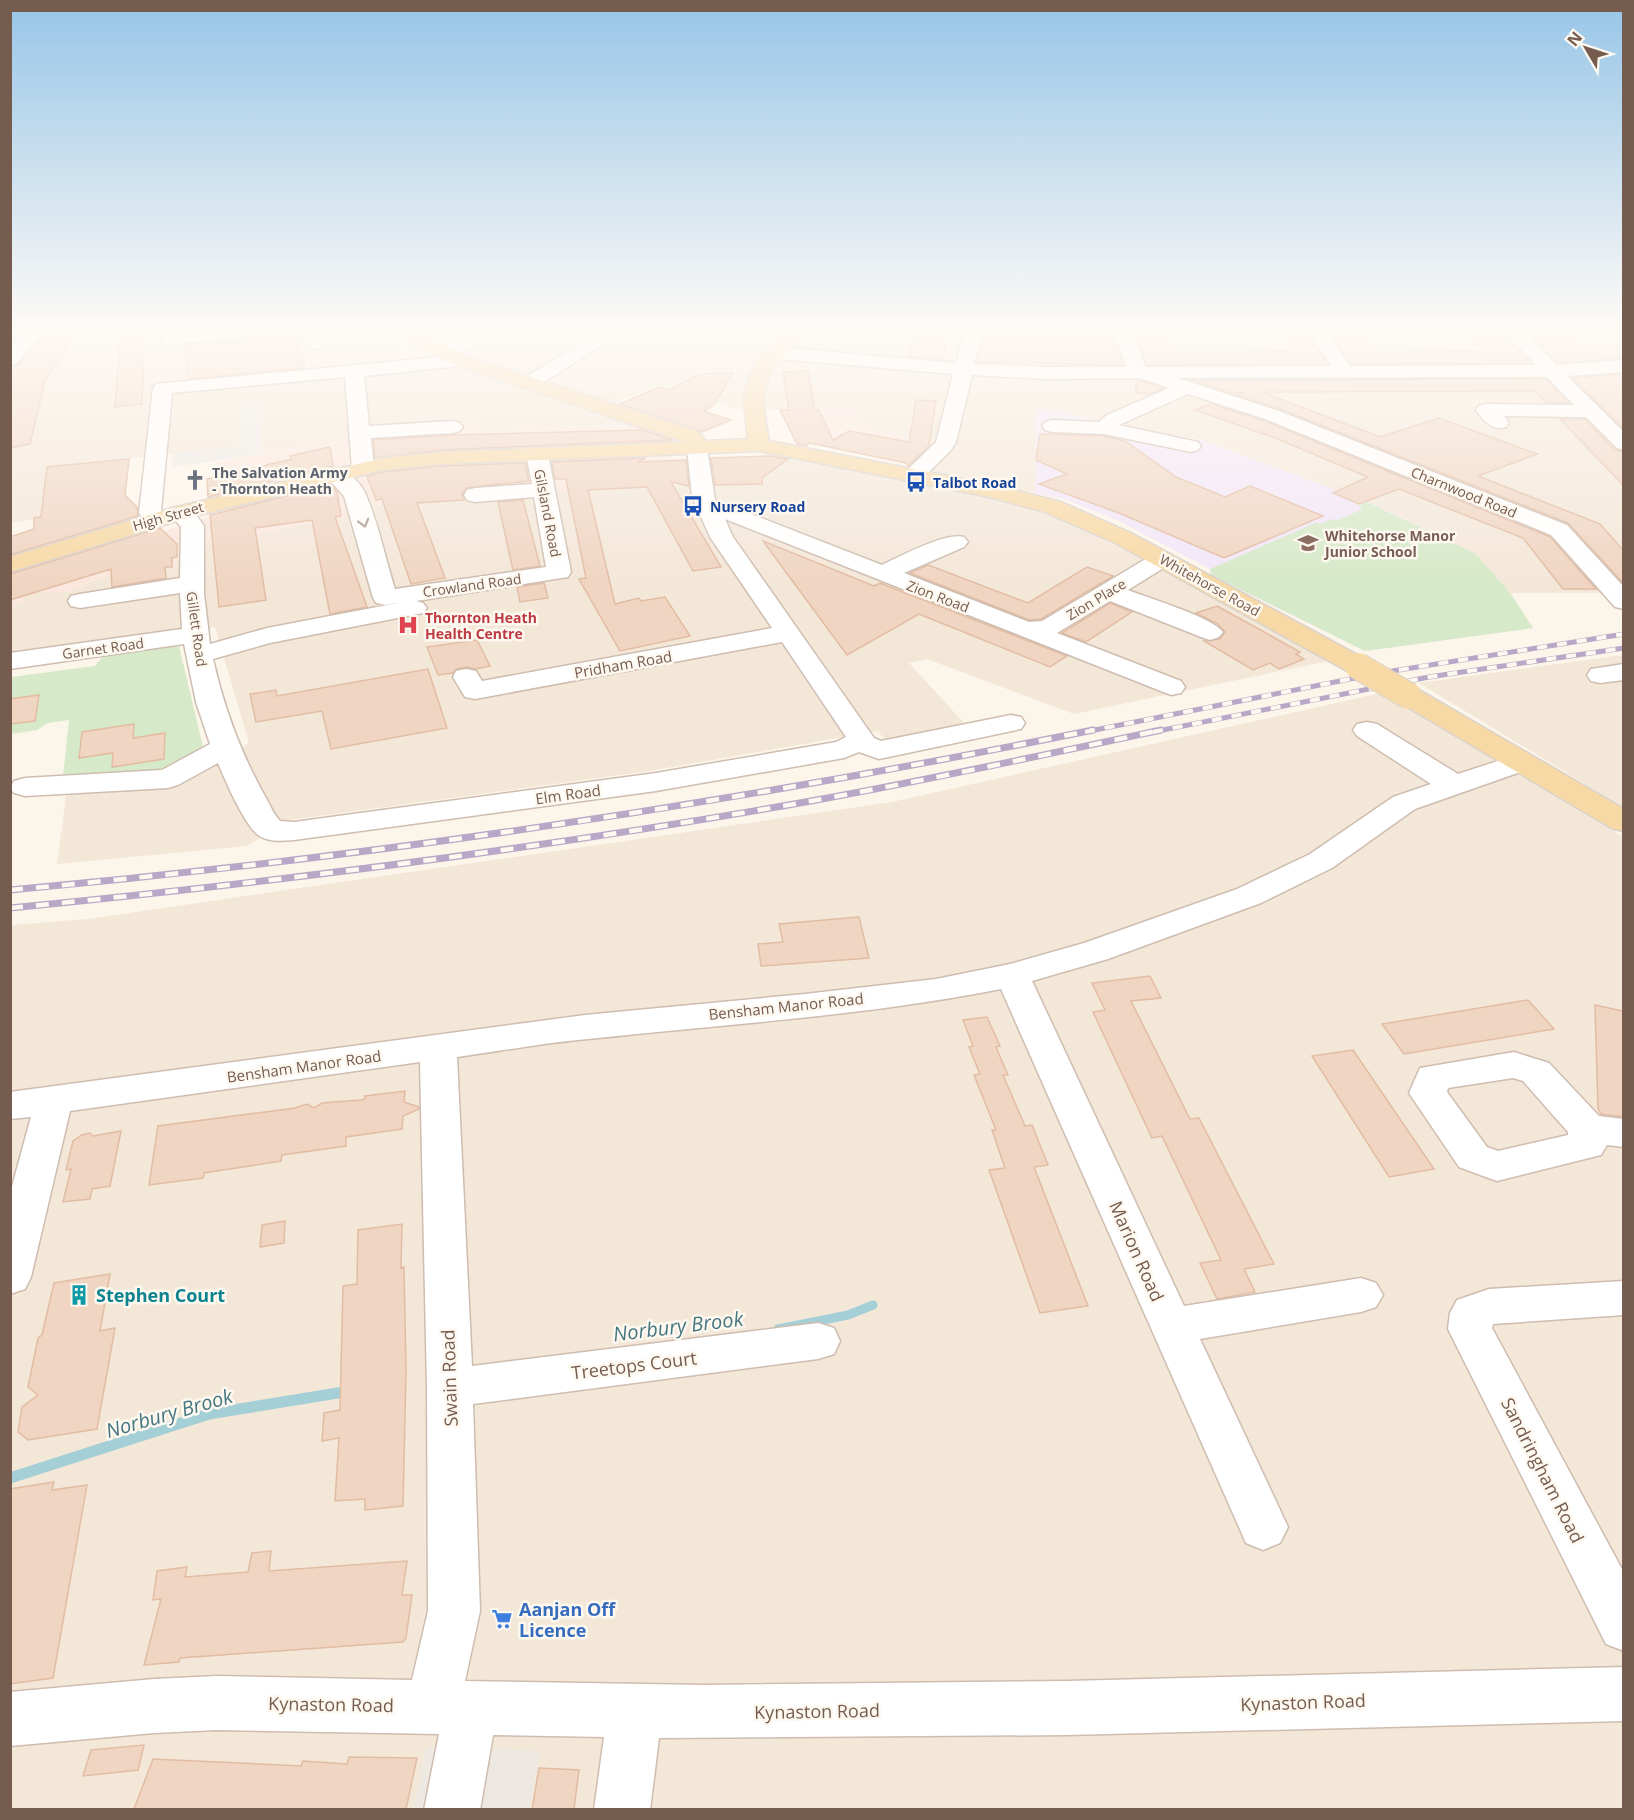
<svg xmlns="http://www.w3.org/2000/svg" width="1634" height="1820" font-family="'Open Sans',sans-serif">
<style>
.residential{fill:#f3e7d8}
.commercial{fill:#fbe7de}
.industrial{fill:#ede8e2}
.education{fill:#f2e6f8}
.green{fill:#d6e9c8;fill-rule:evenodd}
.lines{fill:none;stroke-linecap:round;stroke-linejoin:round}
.stream-far1{stroke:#a5cfd6;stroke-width:9}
.stream{stroke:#a5cfd6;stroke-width:11}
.building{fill:#f0d5c2;stroke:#e2bca3;stroke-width:1.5}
.minor-casing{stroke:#cebdb0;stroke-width:3}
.major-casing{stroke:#d9d1cd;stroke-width:3}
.minor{fill:#fff;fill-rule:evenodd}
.major{fill:#f7d9a6;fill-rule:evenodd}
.rail-far1-casing{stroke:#b8a7c6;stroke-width:5}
.rail-casing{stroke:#b8a7c6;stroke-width:7}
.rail-far1{stroke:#fef9f0;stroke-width:4;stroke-dasharray:10;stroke-linecap:butt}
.rail{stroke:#fef9f0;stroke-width:4.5;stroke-dasharray:13;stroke-linecap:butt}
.major-bridge-casing{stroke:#d9d1cd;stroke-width:28;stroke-linecap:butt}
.major-bridge{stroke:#f7d9a6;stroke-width:26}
.oneway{stroke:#ad9d95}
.labels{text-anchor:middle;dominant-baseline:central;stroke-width:5;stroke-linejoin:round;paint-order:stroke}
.far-worship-label{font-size:14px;font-weight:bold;fill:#5b616d;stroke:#fef9f0;text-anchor:start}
.far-transit-label{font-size:14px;font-weight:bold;fill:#164399;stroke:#fef9f0;text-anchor:start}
.far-street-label{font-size:14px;fill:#765c4e;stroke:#fef9f0}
.far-education-label{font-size:14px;font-weight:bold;fill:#785e54;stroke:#fef9f0;text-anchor:start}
.far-health-label{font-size:14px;font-weight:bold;fill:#be3a42;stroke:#fef9f0;text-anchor:start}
.street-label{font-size:15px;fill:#765c4e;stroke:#fef9f0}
.near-street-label{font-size:18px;fill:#765c4e;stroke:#fef9f0}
.near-culture-label{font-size:18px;font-weight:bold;fill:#0d838f;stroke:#fef9f0;text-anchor:start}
.near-shop-label{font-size:18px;font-weight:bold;fill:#366cbe;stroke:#fef9f0;text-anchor:start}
.near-water-label{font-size:20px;font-style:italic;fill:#457781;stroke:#fef9f0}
</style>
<rect width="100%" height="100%" fill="#fcf5ea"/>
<path class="residential" d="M10,329h363l13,8 112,44 134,44 -152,5v-10l-219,34 -1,-49 -20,1 -2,41 -190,20 -5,50 -32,6z
M409,329h1214v264h-113l-34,-39 -105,-51 -167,-62 -80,-16 -6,-5 -17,1 -64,-13 -2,85 -125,-27 23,-24 -70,-15 -6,-18h-120l-78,-24 -45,18 -162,-54z
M788,459l202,39 69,20 81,40 188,103 -254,53 -147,-55 -18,4 56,61 -76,21 -11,-14 -229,40 -360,49 -42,26 -190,18 10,-74 104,-3 78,-44 -34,-116 -204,25 -1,-46 11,-3 8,-11 53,-3v-4l27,-9 67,-10 1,-17 168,-32 -2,-8 105,-13 238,-11h68z
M1623,655v152l-204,-124z
M1381,693l242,144v972h-1093l10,-58 -113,-4 -14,62 -402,1v-885l77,-6 804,-117z"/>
<path class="commercial" d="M858,409l5,18 71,15 -22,22 -31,-6 -86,-19 -14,-29z
M480,420v10l152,-5 37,11 2,23 89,-3 28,3 -34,26h-68l-158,8 -80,8 -1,-5 -103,13 1,8 -168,32 -1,17 -67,10 -27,9v4l-40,5v-3l-13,1 -8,11 -10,3v-28l224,-69 -17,-16 -1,-31 105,-20 49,-5v-7z"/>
<path class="industrial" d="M260,404l1,50 -89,13 1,-14 65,-6 1,-41z
M427,1747l113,4 -10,58 -117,1z"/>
<path class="education" d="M1037,408l64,13 17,-1 6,5 80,16 167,62 105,51 34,39 23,35 -168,23 -154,-76 -1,-6 -91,-48 -55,-22 -29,-6z"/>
<path class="green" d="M1367,502l109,52 34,39 23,35 -168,23 -154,-76 -1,-6 107,-47 3,2 12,-5 5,1 26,-11 -5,-3z
M179,646l24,101 -38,26 -102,4 6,-57 -21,3 -11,7 -26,4 -1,-10 25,-3 -24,-22v-22l84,-11 8,-10zM134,724l-1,14 32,-5 -1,26 -51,8v-14l-34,5 3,-26z"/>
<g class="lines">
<path class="stream-far1" d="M778,1329l70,-14 25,-10"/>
<path class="stream" d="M10,1478l199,-64 141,-23"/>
</g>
<path class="building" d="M46,329h34l-35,51 -15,64 -20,4v-81l9,-2z
M121,329h24l-3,75 -27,3z
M927,329h20l-4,31 -36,-4 9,-16 7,-1 5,-5z
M989,329h121l14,36 -147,-3 4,-17z
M1133,329h31l12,23 28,1 90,-2 -14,-22h24l24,35 -181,1z
M1327,329h30l18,23h28l80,-1 -20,-22h36l32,34 -180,1z
M1525,329h40l19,18 39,-3v14l-66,5z
M295,334l10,34 -117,11 -3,-34z
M808,371l7,39h4l14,30 16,-9 60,11 7,-42 20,1 -7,45 -21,20 -2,-3 -96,-20 -4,3 -9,-2 -17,-34h9l-6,-38z
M733,373l-20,33 -10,5 28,9 -29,12 -82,-28 39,-17 11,3 30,-16z
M1623,374v54l-51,-50z
M1546,379l23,24 -24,-1 -10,-11 -273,1 118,45 59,-19 98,36 -59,22 122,48 23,26v33l-55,-60 -288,-114 -43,-14 8,-3 -13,1 -40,-13z
M1136,380h4l23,8 -12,6 -15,-1z
M1211,404l53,17 286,116 46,52h-33l-40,-51 -124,-49 -40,15 -26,-11 35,-16 -93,-39 -80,-28z
M1560,419h25l30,31 8,2v33z
M642,430l31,10 -232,10 -66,8 -2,-18 81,-5z
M1040,434l64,2 21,5 51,36 49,20 25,-11 73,30 -99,42 -105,-45 -80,-29 28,-10 -31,-14z
M330,447l3,19 -125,31 -1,-18 85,-20 -2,-3z
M771,456l17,3 -26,19v6l-47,1 -4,-27z
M646,458l-8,4 48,-2 3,26 -18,-4 50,85 -28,4 -46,-84 -59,3 27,114 24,-6 2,3 24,-4 25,39 -70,15 -41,-72 7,-1 -20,-99h-11l-3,-17z
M129,459l-4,36 12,12 1,9 -128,39v-18l24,-8v-11l7,-1 6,-50z
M525,463l4,18 -63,7 -4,6 2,6 -47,3 28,75 -34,6 -29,-85 -6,1 -9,-24 16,-4 58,-6z
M331,485l6,7 4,24 -6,1 32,90 -37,7 -18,-94 -57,8 11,72 -47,7 -9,-92z
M523,500l17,66 -27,4 -15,-68z
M160,528l17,16v13l-5,1v9h-7l1,11 -54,9 -1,-18 -101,31v-26z
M763,541l111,45 6,-3 187,73 -17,11 -131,-53 -72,41z
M928,565l100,38 59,-36 26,9 -72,43 -12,1 -119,-47z
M544,583l4,15 -28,4 -3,-15z
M1110,603l22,9 -46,30 -24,-9z
M1217,606l83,46 -4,2 8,5 -25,10 -9,-6 -17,7 -49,-29 16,-2 5,-7 -7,-8 -22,-11z
M477,640l13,26 -14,3 -10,-2 -10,2 -3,4 -15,2 -11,-28z
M428,669l19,59 -116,21 -9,-38 -66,11 -6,-28 26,-4 1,6z
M39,695l-4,26 -25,3v-25z
M134,724l-1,14 32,-5 -1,26 -52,8 1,-14 -34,5 3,-26z
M859,917l10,41 -108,8 -3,-22 25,-2 -4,-18z
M1150,976l11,22 -30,3 59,118 9,-1 75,146 -30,5 11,23 -38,7 -17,-36 21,-3 -59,-124 -10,2 -59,-126 12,-2 -13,-27z
M1528,1000l26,29 -150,25 -22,-30z
M1595,1005l28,6v106l-22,-3 -3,-5z
M987,1017l13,29 -4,1 12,28h-5l22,51 7,-1 16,40 -14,2 54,139 -48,7 -51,-143 16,-2 -13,-38h4l-22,-55 6,-1 -11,-27 4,-1 -10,-26z
M1353,1050l81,119 -45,8 -77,-121z
M405,1091l-1,11 15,5v2l-16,7 -1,13 -56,8v9l-64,9 -1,6 -77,12 -1,5 -54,7 9,-59 137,-18 12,-4 7,4 8,-5 39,-3 4,-1v-3z
M121,1131l-11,55 -18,3 -2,10 -27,3 8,-33 -5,1 7,-29 9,-6 8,-2 3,3z
M285,1221l-1,22 -24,4 2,-22z
M402,1224l-1,44 3,-1 2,104 -3,135 -38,4v-11l-30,2 4,-63 -17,3 2,-28 16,-3 3,-124 14,-2 1,-54z
M110,1274l-10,57 15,-3 -18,101 -69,11 -10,-8 4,-25 16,-12 -10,-8 10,-49 4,-3 12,-52z
M54,1482l-2,8 35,-5 -34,193 -43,6v-195z
M271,1551l-2,20 138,-10 -5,34h10l-6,43 -3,4 -223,16 -1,4 -35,3 17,-66 -8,1 4,-29 30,-4 -2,10 63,-5 4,-19z
M144,1745l-6,25 -55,6 8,-26z
M349,1757l68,1 -11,51h-272l19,-50 148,7 2,-5 44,3z
M539,1768l40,2 -5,39h-42z"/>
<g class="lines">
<g class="minor-casing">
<path id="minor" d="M25,329h19l-27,35 -7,1v-18z
M216,329h73l-9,5 -110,10 -6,-1 -3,-4 3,-4 6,-1z
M293,329h22l6,6 2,9 -3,4h-12l-4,-10z
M479,329h23l-45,27 12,1 2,4 -2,4 -105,11 5,50 84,-5 7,2 3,4 -3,4 -7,2 -82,5 3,30 -3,5 -8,1 -8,-1 -3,-5 -7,-91 -173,16 -11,118 8,8 -3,5c-12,3 -20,-1 -27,-11l14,-125 3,-4 284,-27 -2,-3 2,-4z
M606,329h22l-92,58h-14l-3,-4 3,-4z
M896,329h27l3,4 -3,4c-8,2 -21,0 -27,-8z
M969,329h18l-8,15 -5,20 73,3h80l-15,-38h18l16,38 186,-1 -26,-37h18l26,37 186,-1 -35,-36h20l35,36 68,-5v12l-57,4 57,56v18l-7,-2 -31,-31 -82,-1 5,7 -3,4c-14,4 -22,-6 -30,-17l3,-4 7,-2 88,1 -27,-28 -369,1 101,33 288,114 57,62v22l-9,-2 -64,-72 -286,-116 -77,-25 -69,31 79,17 3,4 -3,4 -7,2 -87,-18 -52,-2 -7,-2 -3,-4 3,-4 7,-2 47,2 8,-7 62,-27 -29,-10 -93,1 -75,-4 -16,67 -5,8 -30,30 -8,1 -8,-1 -3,-5 34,-33 17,-68 -175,-15 -7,-2 -2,-4 2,-4 7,-2 178,16 5,-19z
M697,442l7,2 3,4 8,52 167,65c19,-9 64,-33 82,-28l4,5 -4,5 -60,26 125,49 13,-1 112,-67 8,-2 8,2 4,5 -4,5 -42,26c20,8 84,27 95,42l-4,5 -9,3 -9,-3 -91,-36 -53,32 124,48 4,6 -4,6 -10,2 -446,-176 8,18 141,201 7,3 130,-26 10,2 4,6 -4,6 -142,30 -20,-7 -15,6 -188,33 -362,49c-11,1 -23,2 -33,-3 -15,-8 -36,-57 -43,-74l-40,22 -10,3 -143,8 -11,-3 -4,-5 4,-7 11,-3 137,-8 48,-26 -14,-42 -12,-58 -174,25v-16l172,-24 -2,-36 -100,15 -9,-2 -3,-5 3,-5 9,-2 100,-16 1,-51 -12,-14 3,-5c15,-4 24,6 32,18v68l6,50 57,-16 131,-25 -13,2 -9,-2 -3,-5 -29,-102 -20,-22 3,-5c15,-3 34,12 39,26 13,30 19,63 29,94l151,-22 -12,-70 -59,5 -8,-2 -3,-5 3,-5 8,-2 57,-4 -6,-30 4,-4 7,-2 7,2 4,4 23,118 -3,5 -152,24 7,2 4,5 -4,5 -153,30 -57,16c11,49 28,95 53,139 4,7 8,17 14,23l14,1 362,-49 180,-31 10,-5 -64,-95 -307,57 -10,-2 -12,-20 3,-6 10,-2 10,2 6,10 290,-53 -62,-91 -18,-40 -5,-49 3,-4z
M1624,664v16l-24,3 -9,-2 -4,-6 4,-6z
M1367,722l10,2 81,50 61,-20 10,3 5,6 -5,6 -114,40 -83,59 -71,35 -153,56 -76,22 152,325 177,-28 15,5 7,12 -7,12 -15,5 -161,27 88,188 -8,16 -17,7 -17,-7 -245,-554c-136,27 -275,35 -413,50 -44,4 -88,12 -131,18l15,309 346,-43 16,5 6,13 -6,13 -16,5 -345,45 7,207 -15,70 240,4 363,-4 556,-14v54l-556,14 -409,3 -9,72h-56l10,-73 -111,-2 -13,75h-56l15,-76 -222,-4 -63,3 -144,13v-54l144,-13 63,-3 195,4 16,-69 -1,-223 -7,-326 -350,49 -39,166 -6,12 -15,5v-100l21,-77 -21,2v-27l575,-77 220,-21 131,-15 74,-15 74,-21 153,-54 73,-35 83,-57 38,-13 -74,-48 -4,-6 4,-6z
M1514,1052l35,11 50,53 25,3v28l-17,-2 -6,10 -104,26 -14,-5 -24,-9 -50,-74 11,-25zM1513,1078l10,3 45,51v3l-70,16 -11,-4 -40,-55 1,-4z
M1624,1281v34l-131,9 -1,4 132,245v78l-18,-7 -158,-315 2,-16 7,-13 32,-11z"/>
</g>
<g class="major-casing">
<path id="major" d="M386,329h24l59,28 225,73 7,4 4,7 43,-2c-9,-61 -2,-67 41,-110h19c-7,9 -15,17 -23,25 -28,30 -22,49 -16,87l221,43 71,18 70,31 236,127 4,6 -4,6 -9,2 -9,-2 -234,-129 -70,-31 -56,-15 -230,-46 -318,13 -58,6 -196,48 -177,54v-15l162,-49 211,-50 58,-6 244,-10 -230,-77 -66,-32z
M1409,688l10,2 205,119v22l-11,-2 -214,-127 -4,-6 4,-6z"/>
</g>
<use href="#minor" class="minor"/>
<use href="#major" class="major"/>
<g class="rail-far1-casing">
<path id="rail-far1" d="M1085,732l295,-59 244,-39
M1153,732l276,-55 195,-29"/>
</g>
<g class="rail-casing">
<path id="rail" d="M10,890c364,-33 725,-87 1083,-160
M10,908c268,-26 536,-60 801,-107 117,-21 233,-46 350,-71"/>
</g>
<use href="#rail-far1" class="rail-far1"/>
<use href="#rail" class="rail"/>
<g class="major-bridge-casing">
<path id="major-bridge" d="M1358,666l51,30"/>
</g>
<use href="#major-bridge" class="major-bridge"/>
</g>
<defs><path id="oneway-chevron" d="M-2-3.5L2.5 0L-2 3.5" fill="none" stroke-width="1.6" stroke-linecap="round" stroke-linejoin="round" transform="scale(1.5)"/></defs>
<use class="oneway" href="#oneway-chevron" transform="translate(364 523) rotate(74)"/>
<linearGradient id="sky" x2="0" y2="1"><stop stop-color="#97c5e7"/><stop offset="0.56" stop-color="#fefaf6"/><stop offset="1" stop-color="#fefaf6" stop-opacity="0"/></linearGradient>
<rect width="1634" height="584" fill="url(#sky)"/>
<defs>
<g id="church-bare" transform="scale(1.62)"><path d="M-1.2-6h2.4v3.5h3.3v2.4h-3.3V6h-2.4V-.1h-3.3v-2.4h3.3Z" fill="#6b7280" stroke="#fef9f0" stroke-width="2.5" paint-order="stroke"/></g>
<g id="bus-bare" transform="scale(1.62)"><path d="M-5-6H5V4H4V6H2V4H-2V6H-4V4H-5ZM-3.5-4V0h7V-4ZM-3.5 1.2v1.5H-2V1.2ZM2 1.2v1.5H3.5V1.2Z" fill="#1a4fb4" stroke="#fef9f0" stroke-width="2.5" paint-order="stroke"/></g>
<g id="school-bare" transform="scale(1.62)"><path d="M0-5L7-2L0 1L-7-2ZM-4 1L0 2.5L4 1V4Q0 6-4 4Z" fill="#8d6e63" stroke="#fef9f0" stroke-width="2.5" paint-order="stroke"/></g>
<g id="hospital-bare" transform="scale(1.62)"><path d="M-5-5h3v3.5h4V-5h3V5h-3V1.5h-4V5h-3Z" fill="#e0444e" stroke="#fef9f0" stroke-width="2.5" paint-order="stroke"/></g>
<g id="building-bare" transform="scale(1.62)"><path d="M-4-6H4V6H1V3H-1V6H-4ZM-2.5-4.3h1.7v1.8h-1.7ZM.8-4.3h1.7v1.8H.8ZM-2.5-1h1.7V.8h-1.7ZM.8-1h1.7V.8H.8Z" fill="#0f9aa8" stroke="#fef9f0" stroke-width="2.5" paint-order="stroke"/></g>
<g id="supermarket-bare" transform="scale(1.62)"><path d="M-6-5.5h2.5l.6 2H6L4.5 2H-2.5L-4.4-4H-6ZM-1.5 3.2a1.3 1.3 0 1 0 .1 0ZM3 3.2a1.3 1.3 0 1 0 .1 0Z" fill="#3f7fe0" stroke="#fef9f0" stroke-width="2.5" paint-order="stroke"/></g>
</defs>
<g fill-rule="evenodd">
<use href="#church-bare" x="195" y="480"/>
<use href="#bus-bare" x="916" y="482"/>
<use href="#bus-bare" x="693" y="506"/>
<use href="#school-bare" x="1308" y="543"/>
<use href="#hospital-bare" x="408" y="625"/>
<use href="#building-bare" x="79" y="1295"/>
<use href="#supermarket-bare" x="502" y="1619"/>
</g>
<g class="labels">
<g class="far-worship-label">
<text x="212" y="472">The Salvation Army<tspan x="212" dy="16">- Thornton Heath</tspan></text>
</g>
<g class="far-transit-label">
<text x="933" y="482">Talbot Road</text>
<text x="710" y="506">Nursery Road</text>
</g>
<g class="far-street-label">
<text transform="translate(1464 492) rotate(22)">Charnwood Road</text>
<text transform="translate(548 513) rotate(79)">Gilsland Road</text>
<text transform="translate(168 516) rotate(-16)">High Street</text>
<text transform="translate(472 585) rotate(-8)">Crowland Road</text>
<text transform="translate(1210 585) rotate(29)">Whitehorse Road</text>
<text transform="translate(938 596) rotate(21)">Zion Road</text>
<text transform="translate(1096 599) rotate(-31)">Zion Place</text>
<text transform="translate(197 629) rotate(82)">Gillett Road</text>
<text transform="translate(103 648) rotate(-8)">Garnet Road</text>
</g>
<g class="far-education-label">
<text x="1325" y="535">Whitehorse Manor<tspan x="1325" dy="16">Junior School</tspan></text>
</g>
<g class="far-health-label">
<text x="425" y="617">Thornton Heath<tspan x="425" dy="16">Health Centre</tspan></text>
</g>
<g class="street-label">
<text transform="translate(623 664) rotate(-10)">Pridham Road</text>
<text transform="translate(568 794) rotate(-8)">Elm Road</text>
<text transform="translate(786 1006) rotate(-6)">Bensham Manor Road</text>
<text transform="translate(304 1066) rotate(-8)">Bensham Manor Road</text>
</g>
<g class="near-street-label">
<text transform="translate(1137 1251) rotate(66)">Marion Road</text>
<text transform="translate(634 1365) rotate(-7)">Treetops Court</text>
<text transform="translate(449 1378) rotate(-92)">Swain Road</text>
<text transform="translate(1543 1470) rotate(63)">Sandringham Road</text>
<text transform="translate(1303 1702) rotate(-2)">Kynaston Road</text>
<text transform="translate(331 1704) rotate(1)">Kynaston Road</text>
<text transform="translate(817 1711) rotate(-1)">Kynaston Road</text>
</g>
<g class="near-culture-label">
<text x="96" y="1295">Stephen Court</text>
</g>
<g class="near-shop-label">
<text x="519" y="1609">Aanjan Off<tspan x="519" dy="21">Licence</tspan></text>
</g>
<g class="near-water-label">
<text transform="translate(678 1326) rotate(-7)">Norbury Brook</text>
<text transform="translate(169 1413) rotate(-16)">Norbury Brook</text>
</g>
</g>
<rect width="1634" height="1820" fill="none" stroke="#765c4e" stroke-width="24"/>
<g transform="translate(1586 48) rotate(309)" stroke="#fef9f0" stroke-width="4.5" paint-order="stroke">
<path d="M0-4.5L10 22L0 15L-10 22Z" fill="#765c4e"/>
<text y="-9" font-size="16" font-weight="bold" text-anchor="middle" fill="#765c4e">N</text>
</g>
</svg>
